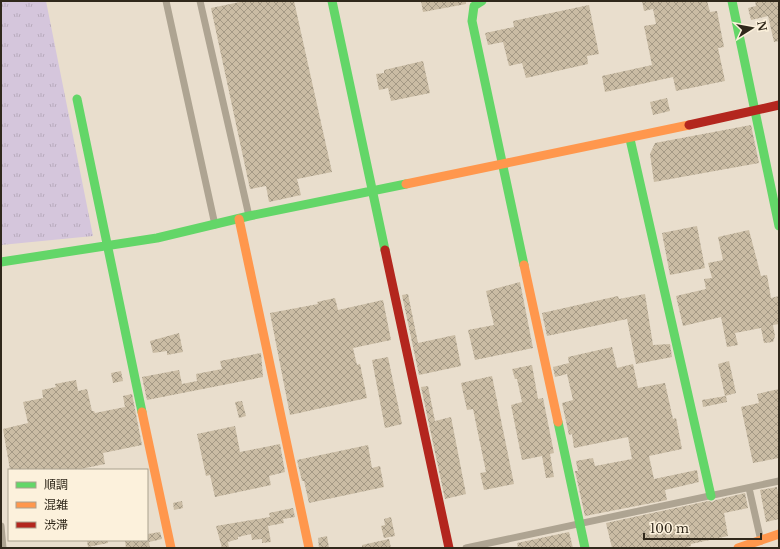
<svg xmlns="http://www.w3.org/2000/svg" width="780" height="549" font-family="'Libre Baskerville','Noto Sans JP',serif">
<style>
.grass{fill:url(#grass-tufts)}
.building{fill:url(#building-cross-hatch)}
.lines{fill:none;stroke-linecap:round;stroke-linejoin:round}
.street{stroke:#aea492;stroke-width:7}
.fast{stroke:#63d668;stroke-width:9}
.slow{stroke:#ff974d;stroke-width:9}
.jam{stroke:#b3261e;stroke-width:9}
</style>
<defs>
<pattern id="grass-tufts" width="24" height="20" patternUnits="userSpaceOnUse"><rect width="24" height="20" fill="#d5c6dc"/><path d="M3 7l-1-3M5 7V3M7 7l1-3M15 17l-1-3M17 17v-4M19 17l1-3" fill="none" stroke="#b7aabc"/></pattern>
<pattern id="building-cross-hatch" width="8" height="8" patternUnits="userSpaceOnUse"><rect width="8" height="8" fill="#cabca4"/><path d="M0 0l8 8M0 8l8-8" fill="none" stroke="#a49985"/></pattern>
</defs>
<rect width="100%" height="100%" fill="#e9decd"/>
<path class="grass" d="M1,1h45l47,235 -92,9z"/>
<path class="building" d="M245,1h49l38,171 -35,7 4,16 -32,7 -3,-16 -16,3 -39,-181z
M421,1h45v3l-43,8z
M642,1h65l3,11 7,-1 7,36 -6,1 7,33 -49,10 -3,-14 -68,15 -3,-16 50,-11 -8,-39 12,-2 -3,-15 -9,2z
M755,1h24v40l-5,1 -6,-26 -17,4 -3,-12 8,-2z
M589,5l10,49 -12,2 1,8 -62,14 -4,-15 -13,3 -6,-24 -15,3 -3,-12 29,-6 -1,-6z
M423,61l7,32 -39,8 -3,-13 -9,2 -3,-16 8,-1v-3z
M667,98l3,13 -17,4 -3,-13z
M751,125l8,38 -105,19 -4,-28 5,-11z
M697,226l8,42 -35,7 -8,-42z
M749,230l12,46 6,-1 4,23 8,-2v28l-6,1 2,11 -2,6 -9,1 -3,-15 -26,5 3,12 -11,2 -6,-30 -38,9 -7,-30 30,-7 -2,-10 8,-1 -4,-15 15,-3 -5,-23z
M520,282l13,66 -58,12 -7,-30 26,-5 -8,-34z
M408,294l10,49 37,-8 6,31 -42,9 -17,-80z
M645,294l8,51 17,-1 2,13 -36,7 -9,-45 -80,17 -5,-23 76,-17 1,3z
M335,298l3,12 45,-10 8,40 -38,8 4,17 3,-1 7,34 -77,17 -20,-102 48,-9 -1,-2z
M179,333l4,19 -16,3v-4l-14,2 -3,-12z
M612,347l5,21 16,-4 5,24 27,-5 8,36 3,-1 6,31 -33,7 5,23 43,-9 2,12 -34,8 2,10 -82,16 -10,-45h3l-2,-10 17,-3 2,8 37,-7 -4,-22 -54,11 -2,-14 -3,1 -7,-32 11,-3 -6,-26 -12,3 -2,-10 16,-4 -1,-6z
M261,353l2,24 -116,23 -5,-23 37,-7 3,14 15,-3 -1,-7 26,-5 -2,-8z
M388,357l14,67 -17,4 -13,-68z
M729,361l7,32 -11,3 -7,-32z
M532,365l6,34 5,-1 11,55 -4,1 4,23 -8,1 -4,-22 -20,4 -11,-55 11,-3 -5,-23h-2l-3,-10z
M121,371l2,10 -10,2 -2,-10z
M492,376l22,108 -30,6 -4,-17 6,-1 -13,-63 -6,1 -6,-27z
M76,380l2,11 9,-2 5,22h2l1,2 30,-6 -2,-11 9,-2 10,51 -39,8 2,11 -29,6h-66l-7,-41 25,-6 -5,-21 20,-4 -1,-8 14,-3 -1,-3z
M428,386l7,35 16,-4 15,77 -21,5 -24,-112z
M779,389v69l-26,5 -12,-56 18,-4 -2,-9z
M726,396l1,6 -24,5 -1,-7z
M242,401l4,15 -7,2 -4,-16z
M235,426l5,26 40,-8 5,28 -16,4 2,9 -56,12 -5,-22 -4,1 -9,-42z
M368,445l4,23 8,-2 4,21 -75,16 -5,-22h-2l-5,-21z
M777,487l2,12v20l-13,3 -6,-32z
M745,493l3,15 -24,5 4,23 -37,8v2l-8,2h-71l-6,-25 102,-22 4,1 4,-2z
M182,501l1,7 -9,2 -1,-7z
M293,508l2,9 -12,2 1,4 -16,3 3,16 -9,1v-4l-10,1 -1,-6 -13,3v2l-10,3 1,6h-7l-6,-22 54,-9 -1,-4z
M391,517l4,19 -11,2 -3,-12 4,-1 -1,-6z
M160,532l2,7 -13,3 1,6h-24l-1,-7 22,-1 1,-6z
M569,532l4,16h-55l-1,-5z
M327,536l2,12h-10l-1,-10z
M389,539l2,9h-29v-3z
M87,540h21v3l-20,4z"/>
<g class="lines">
<path class="street" d="M166,1l49,224
M200,1l49,215
M749,488l12,53
M1,526l2,22
M466,548l313,-67"/>
<path class="fast" d="M332,1l53,249
M482,1l-8,5 -2,15 52,244
M732,1l47,225
M77,99l65,313
M630,139l81,357
M1,262l156,-24 92,-22 157,-32
M558,422l27,126"/>
<path class="slow" d="M406,184l283,-59
M239,219l70,329
M524,265l34,157
M142,412l29,136
M738,548l41,-14"/>
<path class="jam" d="M689,125l90,-20
M385,250l64,298"/>
</g>
<rect width="780" height="549" fill="none" stroke="#30281b" stroke-width="4"/>
<rect x="8" y="469" width="140" height="72" fill="#fcf1dc" stroke="#aaa18f"/>
<rect x="16" y="482" width="20" height="6" fill="#63d668" stroke="#aaa18f"/>
<text x="44" y="489" font-size="12" fill="#30281b">順調</text>
<rect x="16" y="502" width="20" height="6" fill="#ff974d" stroke="#aaa18f"/>
<text x="44" y="509" font-size="12" fill="#30281b">混雑</text>
<rect x="16" y="522" width="20" height="6" fill="#b3261e" stroke="#aaa18f"/>
<text x="44" y="529" font-size="12" fill="#30281b">渋滞</text>
<g transform="translate(752 28) rotate(79)" stroke="#fcf1dc" stroke-width="3" paint-order="stroke">
<path d="M0-3L7 15L0 10L-7 15Z" fill="#30281b"/>
<text y="-6" font-size="11" font-weight="bold" text-anchor="middle" fill="#30281b">N</text>
</g>
<path d="M644 533v6h117v-6" fill="none" stroke="#30281b" stroke-width="2"/>
<text x="650" y="533" font-size="12" fill="#30281b" stroke="#fcf1dc" stroke-width="3" paint-order="stroke">100 m</text>
</svg>
